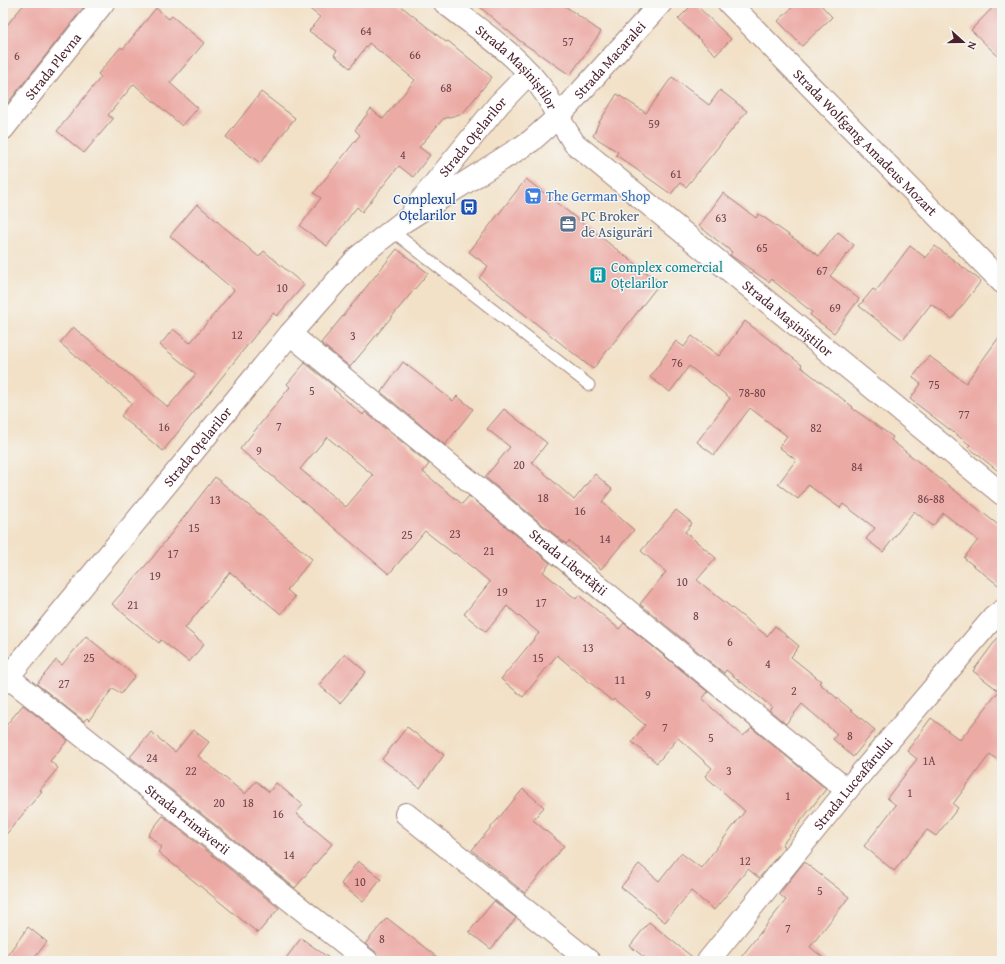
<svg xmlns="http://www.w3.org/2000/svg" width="1005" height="964" font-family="'Gentium Book Plus',serif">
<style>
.building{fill:#ecaaa5;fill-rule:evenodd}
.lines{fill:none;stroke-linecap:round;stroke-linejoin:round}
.service-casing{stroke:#9e8079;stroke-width:13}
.minor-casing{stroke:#9e8079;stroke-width:24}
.tertiary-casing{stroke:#9e8079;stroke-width:24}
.service{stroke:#fff;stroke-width:11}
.minor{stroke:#fff;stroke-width:22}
.tertiary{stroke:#fff;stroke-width:22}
.labels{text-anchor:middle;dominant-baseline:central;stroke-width:3;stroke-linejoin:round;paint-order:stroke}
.number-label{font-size:12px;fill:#72424a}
.street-label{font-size:14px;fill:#4a1f2b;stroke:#f6f6f2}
.shop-label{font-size:14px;fill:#366cbe;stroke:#f6f6f2;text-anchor:start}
.transit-label{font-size:14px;fill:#164399;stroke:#f6f6f2;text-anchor:end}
.service-label{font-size:14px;fill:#4e5e75;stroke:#f6f6f2;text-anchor:start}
.culture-label{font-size:14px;fill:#0d838f;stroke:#f6f6f2;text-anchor:start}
</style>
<rect width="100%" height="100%" fill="#f6f6f2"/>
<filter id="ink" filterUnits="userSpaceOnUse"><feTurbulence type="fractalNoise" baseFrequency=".025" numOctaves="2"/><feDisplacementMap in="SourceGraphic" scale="8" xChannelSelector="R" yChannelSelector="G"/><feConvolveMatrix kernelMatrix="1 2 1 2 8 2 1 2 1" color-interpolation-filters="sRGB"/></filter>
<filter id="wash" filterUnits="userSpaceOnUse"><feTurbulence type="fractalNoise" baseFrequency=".012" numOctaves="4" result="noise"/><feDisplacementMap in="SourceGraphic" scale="16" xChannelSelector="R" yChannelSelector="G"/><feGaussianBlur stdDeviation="0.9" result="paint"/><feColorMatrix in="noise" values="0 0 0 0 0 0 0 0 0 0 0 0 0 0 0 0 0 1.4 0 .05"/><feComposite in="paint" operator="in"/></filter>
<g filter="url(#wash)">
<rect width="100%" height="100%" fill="#f2e1c7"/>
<g id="blocks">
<path class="building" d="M25,3h62l-84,106v-79z
M302,3h95l49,39 2,-1 44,36 -29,36 -20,6 -24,28 11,8 -17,22 -14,-11 -37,46 -5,-5 -30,39 -27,-20 21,-28 -7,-5 46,-58 -5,-5 16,-21 12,10 32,-39 -46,-37 -19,25 -16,-13 3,-4 -28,-20 11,-14z
M475,3h86l40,29 -31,43 -50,-34z
M694,3l37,36 -15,16 -38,-36z
M797,3h22l13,14 -30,29 -24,-25z
M997,3h5v57l-31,-30z
M156,8l13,11 3,-3 32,27 -34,40 28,25 -16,18 -48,-42 -26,31 5,4 -29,34 -27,-22 44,-54 -3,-3 23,-27 2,2z
M672,77l37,28 11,-15 27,21 -61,76 -6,-4 -9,11 -55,-39 2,-3 -25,-16 5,-12 19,-30 29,19z
M261,92l34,26 -35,45 -34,-26z
M526,179l134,104 -67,86 -114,-91 9,-12 -19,-14z
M723,193l33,25 3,-4 60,42 19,-24 16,13 -24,31 29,23 -25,34 -24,-18 2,-3 -41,-33 -2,3 -39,-27 2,-3 -33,-26z
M197,204l62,53 5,-6 40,34 -27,31 -4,-3 -110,138 -42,-35 11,-13 -72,-60 13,-16 95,80 28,-33 -36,-29 13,-16 17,14 44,-53 -64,-54z
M910,246l16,12 9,-12 46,35 -29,38 -21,-15 -28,36 -44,-34 14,-17 3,2z
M397,249l31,24 -78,94 -29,-24z
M745,321l57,44 -1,2 52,40 -1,1 41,29 -2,3 111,88v60l-38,-30 14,-18 -35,-27 -10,13 -19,-15 -31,41 -17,-13 9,-11 -32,-24 -3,4 -32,-23 -10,14 -20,-15 18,-24 -17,-13 8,-11 -37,-28 -36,47 -17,-13 33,-44 -41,-32 -19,26 -20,-15 26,-36 8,6 8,-11 27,20z
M1002,333v141l-34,-27 2,-2 -60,-46 11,-15 -8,-7 16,-21 37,27z
M403,362l50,39 4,-5 16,13 -28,36 -64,-53z
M305,363l30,24 -2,2 30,26 2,-3 64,52 -6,8 39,32 7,-8 81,67 -7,9 33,27 3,-4 40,34 5,-6 84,69 -6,7 41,37 9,-8 74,61 -44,56 3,2 -26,31 -11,-9 -34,41 -23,-19 -26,31 -44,-35 18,-23 20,17 22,-28 20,15 44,-57 -40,-35 7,-8 -34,-30 -21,25 -25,-21 13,-17 -31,-26 -2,2 -55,-46 -34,42 -22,-18 38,-46 -32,-27 -21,26 -22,-18 26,-32 -35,-29 -1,1 -29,-23 -36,43 -149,-125 50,-62 -3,-3zM327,437l46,38 -27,32 -46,-38z
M504,409l43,34 -15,19 42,38 21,-26 17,15 -10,13 32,28 -33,39 -32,-28 -3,3 -81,-67 25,-30 -23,-18z
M215,477l97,82 -25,31 8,7 -14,17 -51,-42 -45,56 19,16 -15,18 -28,-22 -2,3 -47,-39 41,-47z
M676,510l16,13 -7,9 31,26 -19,22 70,56 8,-10 24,20 -8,11 30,24 -2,2 56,47 -22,27 -20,-18 4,-5 -35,-30 -16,20 -17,-14 3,-3 -46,-37 -2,3 -84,-69 26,-32 -25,-21z
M1002,632v132l-12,-10 -37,50 5,4 -22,28 -9,-6 -33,41 -30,-25 32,-41 -9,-7 30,-39 -10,-8 24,-33 29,22 39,-49 -26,-20z
M86,636l49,40 -14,18 -8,-6 -24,32 -2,-2 -3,3 -47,-37 19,-24 6,5z
M345,654l21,18 -26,31 -21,-18z
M23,705l45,35 -18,21 8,7 -18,22 2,1 -39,47v-109z
M407,727l37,28 -24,33 -38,-29z
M193,730l16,12 -11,14 47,38 11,-13 13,11 7,-9 27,22 -7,8 36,31 -37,44 -165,-131 21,-25 24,20z
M523,789l21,18 -11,13 31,26 -39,47 -53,-43z
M163,816l116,92 -21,25 -100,-81 4,-5 -14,-12z
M358,861l23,18 -18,23 -22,-18z
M804,862l45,35 -39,50 17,14h-89l48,-61 -7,-6z
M494,901l22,17 -25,31 -22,-17z
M387,918l55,43h-63l-4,-10 -10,-7z
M649,922l47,38v1h-47l-19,-15z
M28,927l19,15 -15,19h-29z
M301,938l32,23h-49z"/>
</g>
</g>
<g filter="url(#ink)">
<use href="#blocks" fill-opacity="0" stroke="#9e8079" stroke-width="1"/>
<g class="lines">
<g class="service-casing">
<path id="service" d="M391,230l198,155"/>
</g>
<g class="minor-casing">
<g id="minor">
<path id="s1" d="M729,3l273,279"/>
<path id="s2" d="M558,117l16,26 428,351"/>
<path id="s3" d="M3,129l100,-126"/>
<path id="s4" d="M290,334l557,456"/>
<path id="s5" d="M8,677l359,284"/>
<path d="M406,814l183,147"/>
<path id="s6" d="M708,961l139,-171 146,-172 9,-7"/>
</g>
</g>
<g class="tertiary-casing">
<g id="tertiary">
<path id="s7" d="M445,3c34,27 75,53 100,90 5,7 8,16 13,24"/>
<path id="s8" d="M414,209l85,-105 30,-31"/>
<path id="s9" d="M3,683l287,-349 68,-77 45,-35 128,-81 27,-24 103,-114"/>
</g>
</g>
<use href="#service" class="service"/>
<use href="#minor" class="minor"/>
<use href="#tertiary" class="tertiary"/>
</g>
</g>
<defs>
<g id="supermarket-square" transform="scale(0.9)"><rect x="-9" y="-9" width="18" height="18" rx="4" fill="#3f7fe0" stroke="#f6f6f2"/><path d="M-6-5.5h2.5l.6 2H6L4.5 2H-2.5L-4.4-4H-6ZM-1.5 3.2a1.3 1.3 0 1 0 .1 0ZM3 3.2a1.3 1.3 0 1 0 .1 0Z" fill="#fff"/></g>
<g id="bus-square" transform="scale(0.9)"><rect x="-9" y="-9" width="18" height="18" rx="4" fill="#1a4fb4" stroke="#f6f6f2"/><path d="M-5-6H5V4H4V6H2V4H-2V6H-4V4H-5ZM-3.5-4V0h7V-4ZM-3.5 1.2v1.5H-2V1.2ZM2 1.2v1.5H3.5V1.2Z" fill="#fff"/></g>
<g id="office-square" transform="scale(0.9)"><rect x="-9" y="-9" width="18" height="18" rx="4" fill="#5c6f8a" stroke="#f6f6f2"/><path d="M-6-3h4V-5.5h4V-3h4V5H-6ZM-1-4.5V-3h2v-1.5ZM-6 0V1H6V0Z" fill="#fff"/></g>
<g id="building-square" transform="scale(0.9)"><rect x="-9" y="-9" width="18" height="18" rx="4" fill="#0f9aa8" stroke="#f6f6f2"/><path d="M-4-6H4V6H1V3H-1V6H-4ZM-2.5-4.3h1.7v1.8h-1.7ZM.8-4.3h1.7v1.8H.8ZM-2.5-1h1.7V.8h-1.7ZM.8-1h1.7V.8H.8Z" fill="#fff"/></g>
</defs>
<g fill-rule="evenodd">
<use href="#supermarket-square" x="533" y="196"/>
<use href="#bus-square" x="469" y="207"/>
<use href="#office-square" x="568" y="224"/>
<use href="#building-square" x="598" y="275"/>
</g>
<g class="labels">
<g class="number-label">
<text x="366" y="30">64</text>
<text x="568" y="41">57</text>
<text x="415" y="54">66</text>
<text x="17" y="55">6</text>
<text x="446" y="87">68</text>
<text x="654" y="123">59</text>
<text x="403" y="154">4</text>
<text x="676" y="173">61</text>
<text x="721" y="217">63</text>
<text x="762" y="247">65</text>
<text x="822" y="270">67</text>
<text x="282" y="287">10</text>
<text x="835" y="307">69</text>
<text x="237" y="334">12</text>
<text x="353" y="335">3</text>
<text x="677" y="362">76</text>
<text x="934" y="384">75</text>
<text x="312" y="390">5</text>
<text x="752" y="392">78-80</text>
<text x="964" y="414">77</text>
<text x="164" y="426">16</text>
<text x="279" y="426">7</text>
<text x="816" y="427">82</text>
<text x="259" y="450">9</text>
<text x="519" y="464">20</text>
<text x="857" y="466">84</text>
<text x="543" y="497">18</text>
<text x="931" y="498">86-88</text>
<text x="215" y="499">13</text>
<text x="580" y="510">16</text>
<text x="194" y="527">15</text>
<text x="455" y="533">23</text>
<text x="407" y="534">25</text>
<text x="605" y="538">14</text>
<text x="489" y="550">21</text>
<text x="173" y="553">17</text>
<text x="155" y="575">19</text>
<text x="682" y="581">10</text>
<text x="502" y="591">19</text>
<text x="541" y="602">17</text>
<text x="133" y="604">21</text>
<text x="696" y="615">8</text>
<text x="730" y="641">6</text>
<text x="588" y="647">13</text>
<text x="89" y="657">25</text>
<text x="538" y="657">15</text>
<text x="768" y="663">4</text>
<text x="620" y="679">11</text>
<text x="64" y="683">27</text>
<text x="794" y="690">2</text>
<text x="648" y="694">9</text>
<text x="665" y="727">7</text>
<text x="850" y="735">8</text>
<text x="711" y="737">5</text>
<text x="152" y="757">24</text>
<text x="929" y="760">1A</text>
<text x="191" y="770">22</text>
<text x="729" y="770">3</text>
<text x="910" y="792">1</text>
<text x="788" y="795">1</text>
<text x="219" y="802">20</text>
<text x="248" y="802">18</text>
<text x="278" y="813">16</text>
<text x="289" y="854">14</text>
<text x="745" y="860">12</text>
<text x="360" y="881">10</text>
<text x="820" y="890">5</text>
<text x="788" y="928">7</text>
<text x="382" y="938">8</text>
</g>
<g class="street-label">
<text stroke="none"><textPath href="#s9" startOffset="876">Strada Macaralei</textPath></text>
<text stroke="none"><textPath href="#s3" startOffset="80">Strada Plevna</textPath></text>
<text stroke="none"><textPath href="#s7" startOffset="97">Strada Mașiniștilor</textPath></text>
<text stroke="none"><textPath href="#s8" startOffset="93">Strada Oțelarilor</textPath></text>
<text stroke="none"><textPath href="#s1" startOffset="195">Strada Wolfgang Amadeus Mozart</textPath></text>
<text stroke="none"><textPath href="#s2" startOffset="307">Strada Mașiniștilor</textPath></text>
<text stroke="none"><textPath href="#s9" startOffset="306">Strada Oțelarilor</textPath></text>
<text stroke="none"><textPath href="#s4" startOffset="360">Strada Libertății</textPath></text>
<text stroke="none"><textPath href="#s6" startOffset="229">Strada Luceafărului</textPath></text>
<text stroke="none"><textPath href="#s5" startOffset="229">Strada Primăverii</textPath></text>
</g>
<g class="shop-label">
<text x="546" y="196">The German Shop</text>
</g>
<g class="transit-label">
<text x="456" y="199">Complexul<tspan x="456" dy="16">Oțelarilor</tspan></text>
</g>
<g class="service-label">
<text x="581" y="216">PC Broker<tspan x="581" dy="16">de Asigurări</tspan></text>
</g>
<g class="culture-label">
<text x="611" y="267">Complex comercial<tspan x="611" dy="16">Oțelarilor</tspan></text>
</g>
</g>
<rect width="1005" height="964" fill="none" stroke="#f6f6f2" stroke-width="16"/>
<g transform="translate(963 42) rotate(111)" stroke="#f6f6f2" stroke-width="3" paint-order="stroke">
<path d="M0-3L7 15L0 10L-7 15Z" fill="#4a1f2b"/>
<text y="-6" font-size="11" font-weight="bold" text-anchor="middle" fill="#4a1f2b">N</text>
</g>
</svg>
